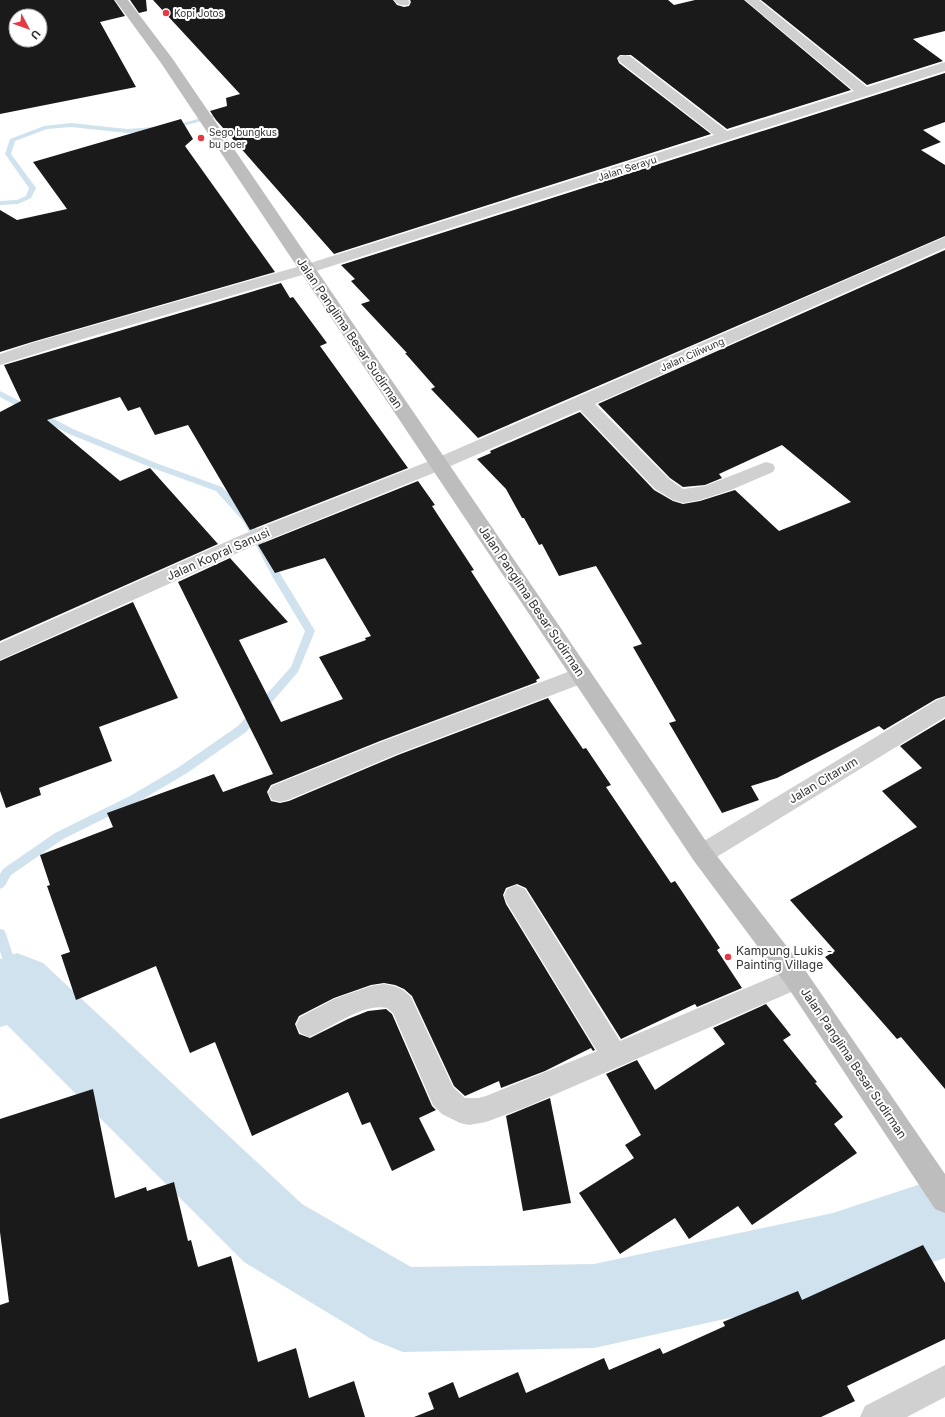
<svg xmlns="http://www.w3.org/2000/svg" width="945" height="1417" font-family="Inter,sans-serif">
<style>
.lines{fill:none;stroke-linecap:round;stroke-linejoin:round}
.stream{fill:#cfe2ee;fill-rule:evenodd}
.river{fill:#cfe2ee;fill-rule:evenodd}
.building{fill:#1a1a1a;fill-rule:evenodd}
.street{fill:#d0d0d0;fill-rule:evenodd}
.secondary{fill:#bdbdbd;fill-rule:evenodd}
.poi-dot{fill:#e63946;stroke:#fff;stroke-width:1.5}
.labels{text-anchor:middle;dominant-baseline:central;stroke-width:4;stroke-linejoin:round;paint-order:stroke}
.far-poi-label{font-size:10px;fill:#333;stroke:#fff;text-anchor:start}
.far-street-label{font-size:10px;fill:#333;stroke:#fff}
.street-label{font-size:12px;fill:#333;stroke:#fff}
.poi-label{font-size:12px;fill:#333;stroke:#fff;text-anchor:start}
</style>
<rect width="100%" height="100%" fill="#fff"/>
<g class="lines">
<path class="stream" d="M226,111l3,2 -1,1 -56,15 -3,-2z
M71,123l56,6 27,-2 3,2 -3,2 -27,2 -56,-6 -24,2 -32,12 -4,13 25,34 -5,10 -13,6 -18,1v-4l17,-1 9,-4 3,-8 -24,-34 5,-15 34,-13z
M0,391l73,38 83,34 66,24 29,31 30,57 34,56 -17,41 -52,60 -59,41 -49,29 -75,37 -52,36 -7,12 -4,2v-15l3,-5 52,-36 75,-37 49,-29 59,-41 53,-59 14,-36 -33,-55 -28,-54 -28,-31 -66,-24 -83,-34 -67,-36z
M0,929l4,1 2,4 17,52 -2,4 -4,1 -4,-1 -2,-4 -11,-35z"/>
<path class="river" d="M17,953l26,10 259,241 109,63 183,-3 239,-51 112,-37v82l-112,37 -239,53 -191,4 -30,-12 -129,-78 -237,-237 -7,2v-68z"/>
</g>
<path class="building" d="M0,0h114l11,16 -25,6 36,65 -136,27zM16,16h24v24h-24z
M130,0h16l1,11 -8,2z
M153,0h240l4,5 7,2 5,-1 2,-4 -1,-2h258l6,5 21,-5h49l107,90 -124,39 -96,-74h-11l-3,3 2,5 92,71 -377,120 -118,-134 -6,-9 17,-5 -1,-8 14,-4z
M761,0h184v31l-32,8 30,22 -76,24z
M945,73v49l-22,8 18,12 -20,8 24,15v71l-467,202 -47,-49 4,-2 -30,-34h2l-46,-49 9,-3 -19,-20 4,-2 -14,-14z
M181,119l12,20 -8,7 90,126 -243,70 -32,10v-142l17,10 50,-11 -34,-47z
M945,250v446l-9,3 -52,31 -5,-4 -102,52 -26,8 8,14 -37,13 -53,-90 7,-2 -43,-74 9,-3 -46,-78 -37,10 -17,-32 -3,1 -15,-27h-2l-16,-29 -29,-30 14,-6 -1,-2 90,-39 74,78 19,11 10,3 17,-3 35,-11 44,41 72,-29 -69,-57 -63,29 3,4 -17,7 -22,2 -13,-9 -72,-74z
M281,283l9,15 3,-1 34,46 -7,3 88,122 -158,62 -62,-105 -33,10 -15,-28 -12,4 -8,-14 -73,23 73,61 30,-13 68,76 -218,97v-229l21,-11 -17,-36z
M418,481l17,24 -3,1 42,64 -3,1 69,107 -4,2 1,2 -157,59 -109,44 -4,7 4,9 9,2 9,-2 109,-46 150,-57 35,51 3,-1 25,37 -5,2 65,96 4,-2 45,67 -3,2 25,38 -45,19 -2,-3 -74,35 -95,-151 -9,-4 -11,4 -3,7 3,9 89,146 -2,1 -2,-3 -46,23 -44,17 -2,-7 -34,15 -11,-10 -42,-90 -8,-7 -9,-4 -11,-2 -13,2 -37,13 -35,18 -4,8 4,10 11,4 38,-19 20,-8 18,-2 6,5 40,92 4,4 -17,8 16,32 -43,21 -22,-49 -8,3 -14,-33 -96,44 -37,-94 -25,11 -34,-87 -80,34 -15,-45 9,-3 -23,-66 3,-1 -10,-30 73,-28 -6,-14 107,-39 9,18 50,-18 -95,-192 52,-24 58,64 -49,18 42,82 62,-23 -24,-42 47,-17 -1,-2 6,-2 -46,-78 -50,15 -17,-28z
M133,602l45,96 -79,29 13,34 -73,27 2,7 -35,13 -6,-17v-130z
M945,719v370l-44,-52 -4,2 -72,-82 10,-6 -45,-51 127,-73 -35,-36 40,-23 -22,-22z
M766,1004l25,31 -8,5 34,42 -2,1 28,34 -9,7 23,29 -105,72 -14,-19 -49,33 -14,-21 -55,36 -41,-61 55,-35 -9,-13 16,-10 -35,-61 31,-14 18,30 70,-46 -12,-16z
M93,1089l22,109 31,-11 1,4 27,-9 14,59 3,-1 7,27 33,-11 27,106 38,-14 13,50 45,-17 11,36h-365v-112l9,-3 -9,-70v-113z
M550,1098l21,105 -48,8 -17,-95z
M923,1245l22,38v56l-98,47 8,15 -34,16h-407l20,-8 -6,-16 25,-11 6,16 59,-26 8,21 78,-35 5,12 51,-22 3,6 62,-28 -2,-4 75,-31 4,9z"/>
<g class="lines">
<path class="street" d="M394,0h14l2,2 -2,3c-6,1 -11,0 -14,-5z
M745,0h14l108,87 78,-25v9l-629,200 -233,68 -83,26v-11l32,-11 272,-78 410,-130 -94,-73 -2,-3 2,-3 5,-1 5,1 97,75 127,-40z
M945,237v11l-350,156 74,75 14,10 22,-3 61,-24 7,2 2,4 -2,4 -42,18 -31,10 -17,3 -10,-3 -18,-11 -75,-79 -134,58 -193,78 -253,114v-17l239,-107 193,-76z
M581,667l8,2 3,6 -3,6 -192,73 -109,46 -8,2 -8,-2 -4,-7 4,-7 109,-44z
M945,697v20l-235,144 -8,3 -8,-3 -4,-7 4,-7 243,-147z
M516,885l9,4 95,152 176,-74 9,3 4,8 -4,8 -279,121 -40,15 -17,3 -9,-2 -18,-9 -9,-9 -40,-92 -6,-5c-24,-5 -56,20 -78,29l-9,-4 -4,-8 4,-8 34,-18 37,-13 13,-2 10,2 9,4 8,7 42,90 12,11h13l8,-2 111,-45 -90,-148 -3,-7 3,-7z
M945,1365v32l-38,20h-47l5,-11z"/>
<path class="secondary" d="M115,0h13l44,58 538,789 95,123 140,204v39l-10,-4 -148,-223 -93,-125 -533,-798z"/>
</g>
<g class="poi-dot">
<circle cx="166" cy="13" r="4"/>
<circle cx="201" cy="138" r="4"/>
<circle cx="728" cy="957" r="4"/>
</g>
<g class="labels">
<g class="far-poi-label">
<text x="174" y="13">Kopi Jotos</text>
<text x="209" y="132">Sego bungkus<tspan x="209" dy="12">bu poer</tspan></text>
</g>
<g class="far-street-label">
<text transform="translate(627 168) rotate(-18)">Jalan Serayu</text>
<text transform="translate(692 354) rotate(-24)">Jalan Ciliwung</text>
</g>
<g class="street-label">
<text transform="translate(350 333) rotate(56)">Jalan Panglima Besar Sudirman</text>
<text transform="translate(218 554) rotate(-24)">Jalan Kopral Sanusi</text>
<text transform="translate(532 601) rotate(56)">Jalan Panglima Besar Sudirman</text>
<text transform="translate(823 780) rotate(-31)">Jalan Citarum</text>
<text transform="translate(854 1063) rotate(56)">Jalan Panglima Besar Sudirman</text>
</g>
<g class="poi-label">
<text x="736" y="950">Kampung Lukis -<tspan x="736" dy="14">Painting Village</tspan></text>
</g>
</g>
<g transform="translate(28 28) rotate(131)"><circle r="19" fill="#ffffff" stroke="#adadad"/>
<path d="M0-3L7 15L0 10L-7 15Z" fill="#e63946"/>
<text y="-6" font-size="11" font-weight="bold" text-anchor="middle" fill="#333333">U</text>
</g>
</svg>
